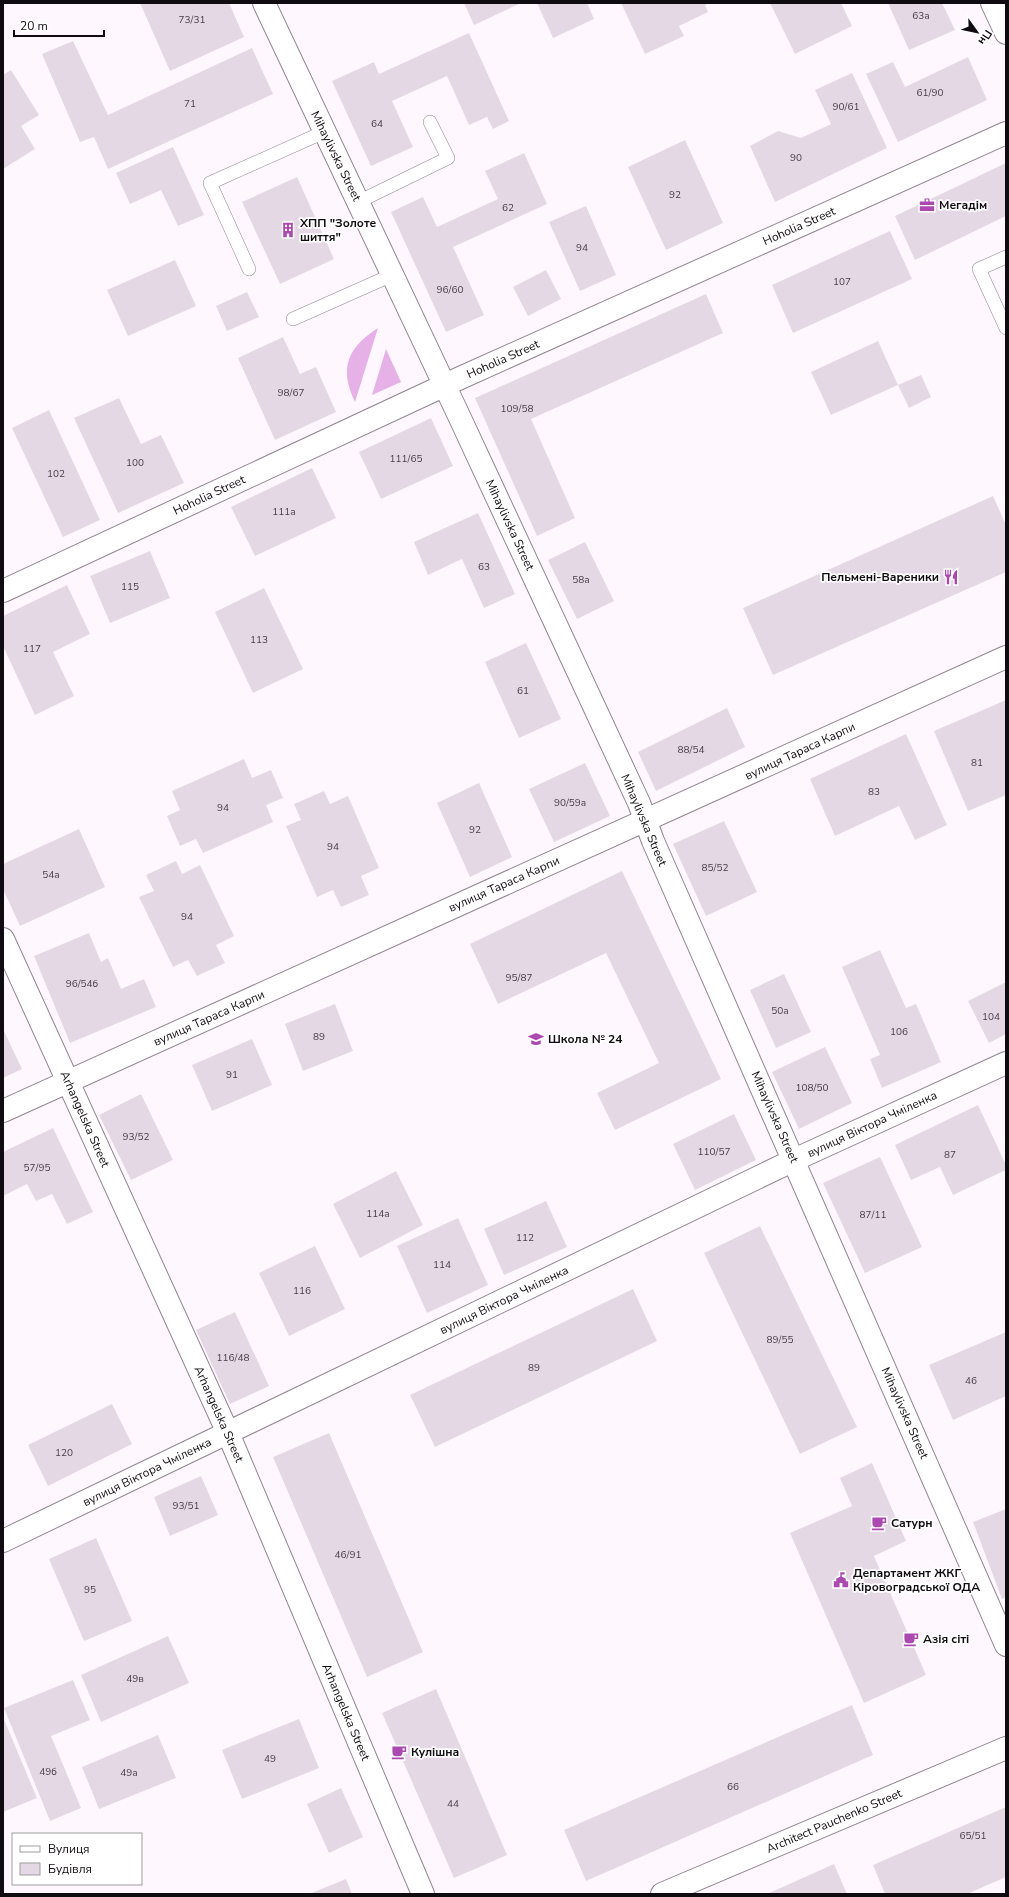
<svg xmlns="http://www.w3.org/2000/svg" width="1009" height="1897" font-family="'Nunito Sans',sans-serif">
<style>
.green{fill:#e6b1e7}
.building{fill:#e5d8e5}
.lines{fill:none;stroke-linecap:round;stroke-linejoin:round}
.service-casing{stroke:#918490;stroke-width:14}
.minor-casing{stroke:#918490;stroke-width:24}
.tertiary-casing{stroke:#918490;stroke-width:24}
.secondary-casing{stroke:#918490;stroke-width:24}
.service{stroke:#fff;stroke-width:13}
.minor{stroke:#fff;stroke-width:22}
.tertiary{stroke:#fff;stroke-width:22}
.secondary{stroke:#fff;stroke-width:22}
.labels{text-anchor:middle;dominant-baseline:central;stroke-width:3.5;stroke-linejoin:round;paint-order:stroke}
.number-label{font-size:10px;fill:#453e45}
.street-label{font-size:12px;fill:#100b10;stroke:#fff}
.poi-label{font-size:12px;font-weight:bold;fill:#100b10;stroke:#fff;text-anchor:start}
</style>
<rect width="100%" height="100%" fill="#fef8fe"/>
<path class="green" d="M378,328l-23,74c-16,-34 -8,-54 23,-74z
M386,349l15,33 -29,13z"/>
<path class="building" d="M140,3h89l15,34 -74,34z
M464,3h57l-47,22z
M537,3h50l7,16 -41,19z
M621,3h89l-5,2 3,7 -29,14 5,10 -39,18z
M770,3h71l11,23 -57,28z
M888,3h54l13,27 -46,20z
M469,33l40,88 -16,8 -6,-12 -18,8 -22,-49 -55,25 21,46 -42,19 -39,-85 42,-19 5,12z
M73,41l35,74 144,-67 21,46 -165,75 -14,-32 -14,5 -38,-88z
M968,57l19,43 -89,42 -32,-68 27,-12 12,25z
M11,70l28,45 -18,11 14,23 -32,20v-94z
M852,73l35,75 -112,54 -25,-56 28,-15 23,7 30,-14 -16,-34z
M685,140l38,83 -57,27 -38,-83z
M173,147l31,68 -26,11 -17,-36 -31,14 -14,-31z
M524,153l23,51 -94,43 31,68 -38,17 -55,-120 32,-15 14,30 61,-28 -13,-28z
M1006,163v53l-91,44 -20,-44z
M297,177l37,82 -54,25 -38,-82z
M586,206l30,69 -36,16 -31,-69z
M890,231l22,48 -119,54 -21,-48z
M175,260l21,46 -68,30 -21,-46z
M546,270l15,29 -33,17 -15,-29z
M247,292l12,25 -32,14 -11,-25z
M706,294l17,39 -192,86 44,99 -38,18 -62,-138z
M283,337l17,37 16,-7 20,45 -61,28 -37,-82z
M878,341l20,44 -67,30 -20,-43z
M921,375l10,22 -22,11 -11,-23z
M119,398l22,46 20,-9 23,48 -66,30 -44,-95z
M49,410l51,110 -37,17 -51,-109z
M431,418l22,48 -72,33 -22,-47z
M312,468l24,50 -81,38 -24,-49z
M993,496l13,29v47l-233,103 -30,-67z
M478,513l37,81 -31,14 -22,-49 -34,16 -14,-33z
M585,542l29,59 -37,18 -29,-59z
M150,551l20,47 -60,25 -20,-47z
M67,585l23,49 -37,18 21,44 -39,19 -32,-69v-30z
M264,588l39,81 -50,24 -38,-81z
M526,643l35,76 -42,19 -34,-76z
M1006,700v95l-38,16 -34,-80z
M727,708l18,39 -89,44 -18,-39z
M906,734l41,91 -32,15 -16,-34 -64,30 -25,-57z
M244,759l8,19 19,-8 12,28 -17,7 7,17 -70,31 -7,-14 -16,7 -13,-30 13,-6 -8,-19z
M585,763l25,53 -56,26 -25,-53z
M479,783l33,74 -42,20 -33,-74z
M324,791l6,13 18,-8 31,72 -18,8 8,19 -28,12 -8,-17 -16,7 -31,-71 15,-6 -7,-16z
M724,821l33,71 -51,24 -33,-72z
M79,829l26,58 -85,39 -17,-37v-25z
M176,861l6,13 18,-9 34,71 -18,9 9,18 -28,13 -9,-16 -15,7 -34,-70 15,-6 -8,-16z
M622,871l99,208 -106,51 -18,-37 62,-30 -53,-110 -108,51 -28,-60z
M89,933l12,29 7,-4 13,31 23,-10 12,28 -86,36 -36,-87z
M880,950l26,58 10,-4 25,58 -59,26 -12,-29 10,-4 -38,-88z
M784,974l27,58 -35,16 -26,-58z
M1006,982v52l-17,9 -21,-42z
M335,1004l18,47 -50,20 -18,-47z
M3,1029l19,40 -19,9z
M252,1039l20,46 -60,26 -20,-46z
M825,1047l27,56 -53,26 -27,-57z
M141,1094l32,66 -42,20 -32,-65z
M978,1105l28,60v5l-53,25 -13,-28 -29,13 -16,-35z
M734,1114l22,46 -61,30 -22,-46z
M53,1128l40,84 -26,12 -15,-30 -16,7 -9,-17 -24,12v-44z
M880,1157l42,90 -57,26 -42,-90z
M396,1171l27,54 -63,33 -27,-54z
M546,1201l21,46 -63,28 -20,-46z
M458,1218l30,67 -61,28 -30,-67z
M760,1226l97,201 -57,27 -96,-201z
M315,1246l30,63 -56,27 -30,-63z
M633,1289l24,52 -222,106 -25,-52z
M235,1312l34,74 -39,18 -34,-74z
M1006,1332v64l-53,24 -24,-55z
M112,1404l20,40 -84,42 -20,-41z
M329,1433l94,219 -56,25 -94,-220z
M872,1463l34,78 -32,15 52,119 -62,28 -74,-170 62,-27 -12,-28z
M201,1476l17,39 -48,21 -16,-39z
M1006,1509v88l-4,2 -29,-77z
M96,1538l36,83 -48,20 -35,-82z
M168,1636l21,47 -88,39 -20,-47z
M73,1680l17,40 -39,16 30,72 -31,13 -46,-113z
M436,1689l71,166 -53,23 -72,-165z
M852,1705l21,50 -287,126 -22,-51z
M3,1717l34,81 -34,14z
M299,1719l20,49 -77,31 -20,-49z
M158,1735l18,43 -77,31 -17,-42z
M341,1788l22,49 -34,16 -22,-49z
M1006,1807v70l-39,17h-82l-12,-29z
M834,1864l13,30h-80z
M346,1879l6,15h-43z"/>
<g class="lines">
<g class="service-casing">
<path id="service" d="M358,202l90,-44 -18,-36
M1006,257l-27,12 27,59
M249,269l-39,-86 114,-51
M293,319l99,-44"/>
</g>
<g class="minor-casing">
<path id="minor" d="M992,3l14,30
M3,1111l1003,-454
M3,1541l791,-381 212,-97
M662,1894l344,-146"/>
</g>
<g class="tertiary-casing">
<path id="tertiary" d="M264,3l196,415 179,385 14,38 353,804
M3,939l225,494 195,461"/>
</g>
<g class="secondary-casing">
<path id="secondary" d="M3,591l455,-212 548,-246"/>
</g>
<use href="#service" class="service"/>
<use href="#minor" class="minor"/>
<use href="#tertiary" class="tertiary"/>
<use href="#secondary" class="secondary"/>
</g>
<defs>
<g id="office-bare" transform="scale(1.2)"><path d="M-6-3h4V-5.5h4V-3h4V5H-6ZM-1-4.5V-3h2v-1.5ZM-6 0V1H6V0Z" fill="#ac49b0" stroke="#fff" stroke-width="2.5" paint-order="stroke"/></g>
<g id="building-bare" transform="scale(1.2)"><path d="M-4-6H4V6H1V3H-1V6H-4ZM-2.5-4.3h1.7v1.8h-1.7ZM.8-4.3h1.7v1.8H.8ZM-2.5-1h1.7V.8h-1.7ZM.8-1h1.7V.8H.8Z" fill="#ac49b0" stroke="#fff" stroke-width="2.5" paint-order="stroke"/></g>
<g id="restaurant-bare" transform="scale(1.2)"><path d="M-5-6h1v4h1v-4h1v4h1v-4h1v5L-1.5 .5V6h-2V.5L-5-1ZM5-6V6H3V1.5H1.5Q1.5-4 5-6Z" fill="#ac49b0" stroke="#fff" stroke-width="2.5" paint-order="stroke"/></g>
<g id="school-bare" transform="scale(1.2)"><path d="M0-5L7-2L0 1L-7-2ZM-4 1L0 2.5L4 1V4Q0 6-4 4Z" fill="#ac49b0" stroke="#fff" stroke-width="2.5" paint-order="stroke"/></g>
<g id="cafe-bare" transform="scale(1.2)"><path d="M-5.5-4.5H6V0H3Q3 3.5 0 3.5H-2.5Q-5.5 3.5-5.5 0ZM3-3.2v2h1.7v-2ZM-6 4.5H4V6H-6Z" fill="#ac49b0" stroke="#fff" stroke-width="2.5" paint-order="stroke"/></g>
<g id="civic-bare" transform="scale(1.2)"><path d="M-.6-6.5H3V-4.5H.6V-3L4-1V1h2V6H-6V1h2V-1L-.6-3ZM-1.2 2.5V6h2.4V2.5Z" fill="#ac49b0" stroke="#fff" stroke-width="2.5" paint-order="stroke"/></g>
</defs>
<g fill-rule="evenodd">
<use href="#office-bare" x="927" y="205"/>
<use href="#building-bare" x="288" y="230"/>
<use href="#restaurant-bare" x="951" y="577"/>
<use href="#school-bare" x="536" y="1039"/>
<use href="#cafe-bare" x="879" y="1523"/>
<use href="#civic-bare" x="841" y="1580"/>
<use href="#cafe-bare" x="911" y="1639"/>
<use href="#cafe-bare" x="399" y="1752"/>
</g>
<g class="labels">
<g class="number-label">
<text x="921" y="16">63а</text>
<text x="192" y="20">73/31</text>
<text x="930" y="93">61/90</text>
<text x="190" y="104">71</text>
<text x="846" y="107">90/61</text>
<text x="377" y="124">64</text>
<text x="796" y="158">90</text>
<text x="675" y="195">92</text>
<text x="508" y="208">62</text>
<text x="582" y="248">94</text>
<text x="842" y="282">107</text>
<text x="450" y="290">96/60</text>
<text x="291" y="393">98/67</text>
<text x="517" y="409">109/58</text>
<text x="406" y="459">111/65</text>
<text x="135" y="463">100</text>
<text x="56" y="474">102</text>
<text x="284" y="512">111а</text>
<text x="484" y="567">63</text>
<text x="581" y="580">58а</text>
<text x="130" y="587">115</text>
<text x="259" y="640">113</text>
<text x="32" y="649">117</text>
<text x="523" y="691">61</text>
<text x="691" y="750">88/54</text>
<text x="977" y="763">81</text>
<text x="874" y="792">83</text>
<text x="570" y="803">90/59а</text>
<text x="223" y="808">94</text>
<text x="475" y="830">92</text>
<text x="333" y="847">94</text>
<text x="715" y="868">85/52</text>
<text x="51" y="875">54а</text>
<text x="187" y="917">94</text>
<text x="519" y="978">95/87</text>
<text x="82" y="984">96/54б</text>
<text x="780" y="1011">50а</text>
<text x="991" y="1017">104</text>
<text x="899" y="1032">106</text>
<text x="319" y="1037">89</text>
<text x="232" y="1075">91</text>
<text x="812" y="1088">108/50</text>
<text x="136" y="1137">93/52</text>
<text x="714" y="1152">110/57</text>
<text x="950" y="1155">87</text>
<text x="37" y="1168">57/95</text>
<text x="378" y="1214">114а</text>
<text x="873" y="1215">87/11</text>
<text x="525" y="1238">112</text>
<text x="442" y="1265">114</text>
<text x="302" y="1291">116</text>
<text x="780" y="1340">89/55</text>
<text x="233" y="1358">116/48</text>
<text x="534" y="1368">89</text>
<text x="971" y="1381">46</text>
<text x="64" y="1453">120</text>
<text x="186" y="1506">93/51</text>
<text x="348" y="1555">46/91</text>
<text x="90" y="1590">95</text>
<text x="135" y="1679">49в</text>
<text x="270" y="1759">49</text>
<text x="48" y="1772">49б</text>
<text x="129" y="1773">49а</text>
<text x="733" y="1787">66</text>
<text x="453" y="1804">44</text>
<text x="973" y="1836">65/51</text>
</g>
<g class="street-label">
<text transform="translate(336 156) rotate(64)">Mihaylivska Street</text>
<text transform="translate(799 226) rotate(-24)">Hoholia Street</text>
<text transform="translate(503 359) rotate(-24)">Hoholia Street</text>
<text transform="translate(209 495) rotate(-25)">Hoholia Street</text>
<text transform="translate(510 525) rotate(65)">Mihaylivska Street</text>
<text transform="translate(800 751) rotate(-25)">вулиця Тараса Карпи</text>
<text transform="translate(644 820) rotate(67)">Mihaylivska Street</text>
<text transform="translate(504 884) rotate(-24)">вулиця Тараса Карпи</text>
<text transform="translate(209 1018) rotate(-24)">вулиця Тараса Карпи</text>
<text transform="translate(775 1117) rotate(66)">Mihaylivska Street</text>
<text transform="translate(85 1119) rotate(66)">Arhangelska Street</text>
<text transform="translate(872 1124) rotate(-25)">вулиця Віктора Чміленка</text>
<text transform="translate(504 1300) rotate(-26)">вулиця Віктора Чміленка</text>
<text transform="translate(905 1413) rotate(66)">Mihaylivska Street</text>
<text transform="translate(219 1414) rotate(66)">Arhangelska Street</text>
<text transform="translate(147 1472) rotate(-26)">вулиця Віктора Чміленка</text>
<text transform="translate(346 1712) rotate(67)">Arhangelska Street</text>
<text transform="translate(834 1821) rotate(-23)">Architect Pauchenko Street</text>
</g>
<g class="poi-label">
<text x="939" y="205">Мегадім</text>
<text x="300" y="223">ХПП "Золоте<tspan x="300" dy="14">шиття"</tspan></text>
<text x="939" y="577" text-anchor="end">Пельмені-Вареники</text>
<text x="548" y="1039">Школа № 24</text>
<text x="891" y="1523">Сатурн</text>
<text x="853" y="1573">Департамент ЖКГ<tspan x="853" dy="14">Кіровоградської ОДА</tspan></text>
<text x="923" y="1639">Азія сіті</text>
<text x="411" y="1752">Кулішна</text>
</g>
</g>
<rect width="1009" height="1897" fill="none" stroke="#100b10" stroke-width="8"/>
<rect x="12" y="1833" width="130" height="52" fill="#ffffff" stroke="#9f9d9f"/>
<rect x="20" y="1846" width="20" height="6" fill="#ffffff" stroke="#9f9d9f"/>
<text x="48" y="1853" font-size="12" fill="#100b10">Вулиця</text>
<rect x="20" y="1863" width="20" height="12" fill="#e5d8e5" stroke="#9f9d9f"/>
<text x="48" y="1873" font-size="12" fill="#100b10">Будівля</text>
<g transform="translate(977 32) rotate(123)" stroke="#ffffff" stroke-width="3" paint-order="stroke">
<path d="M0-3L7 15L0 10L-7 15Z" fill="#100b10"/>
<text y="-6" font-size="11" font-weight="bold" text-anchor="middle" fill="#100b10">Пн</text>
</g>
<path d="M14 30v6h90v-6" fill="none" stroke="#100b10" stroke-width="2"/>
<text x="20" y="30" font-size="12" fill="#100b10" stroke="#ffffff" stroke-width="3" paint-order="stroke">20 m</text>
</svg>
